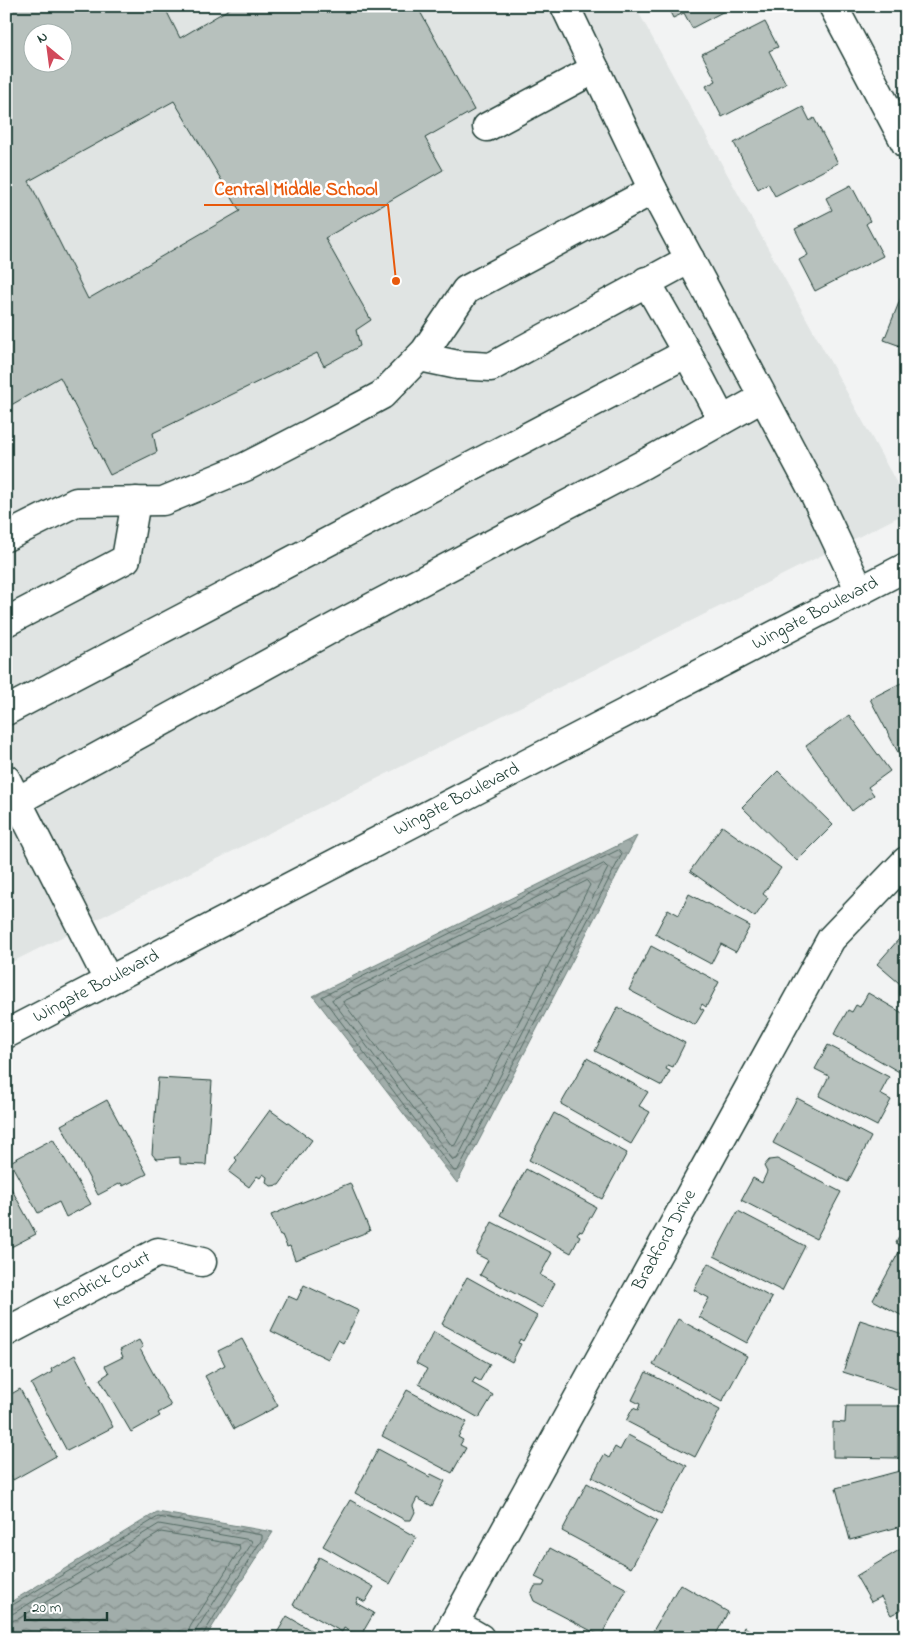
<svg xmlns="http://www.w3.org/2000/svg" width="912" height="1644" font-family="'Indie Flower',sans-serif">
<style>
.built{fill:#e0e4e3;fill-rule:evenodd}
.water{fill:url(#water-waves);stroke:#6d807b}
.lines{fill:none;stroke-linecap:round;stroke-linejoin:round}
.shore{stroke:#536a63;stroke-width:1}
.building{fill:#b7c1bd;stroke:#1f3d34;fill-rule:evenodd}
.minor-casing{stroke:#1f3d34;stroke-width:31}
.minor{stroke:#fff;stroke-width:28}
.labels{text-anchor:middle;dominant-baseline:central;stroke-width:5;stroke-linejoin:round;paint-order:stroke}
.street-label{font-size:18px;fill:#1f3d34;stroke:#fff}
.leader{fill:none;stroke:#e8590c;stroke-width:2}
.callout-dot{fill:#e8590c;stroke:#fff;stroke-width:2}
.callout-label{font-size:19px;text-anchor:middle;font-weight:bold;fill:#e8590c;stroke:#fff;stroke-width:5;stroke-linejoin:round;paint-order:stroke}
</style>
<defs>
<pattern id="water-waves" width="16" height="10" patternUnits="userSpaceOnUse" patternTransform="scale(1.25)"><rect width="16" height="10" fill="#a1adaa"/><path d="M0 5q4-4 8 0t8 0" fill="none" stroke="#838e8b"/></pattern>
</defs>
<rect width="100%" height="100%" fill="#f2f3f3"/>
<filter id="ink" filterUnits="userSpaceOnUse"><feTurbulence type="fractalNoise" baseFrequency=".02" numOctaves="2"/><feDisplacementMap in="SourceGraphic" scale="10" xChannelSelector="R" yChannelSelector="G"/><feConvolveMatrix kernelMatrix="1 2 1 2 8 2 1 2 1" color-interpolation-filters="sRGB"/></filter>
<g filter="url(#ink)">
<path class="built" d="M6,6h629l271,494v13l-900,452zM32,32h30v30h-30z"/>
<path class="water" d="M637,836l-180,347 -144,-187z
M157,1512l116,20 -68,106h-199v-33z"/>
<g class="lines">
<path class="shore" d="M619,850l3,4 -164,316 -4,1 -132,-174z
M604,864l4,4 -151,291 -4,1 -121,-160z
M587,881l3,4 -135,260 -3,1 -109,-144z
M6,1609l152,-92 104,18v4l-61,99
M6,1615l8,-2 145,-89 92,16 1,3 -56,87 -2,8
M6,1622l12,-3 143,-87 78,13 1,4 -50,78 -3,11"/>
</g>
<path class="building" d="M6,6h158l16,32 54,-32h183l57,104 -49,28 18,32 -118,68 46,82 -15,10 4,16 -36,20 -7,-13 -164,80 4,19 -47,23 -50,-98 -54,31zM32,32h30v30h-30zM174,101l66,110 -152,88 -59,-118z
M667,6h67l-42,22 -8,-15 -11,5z
M765,22l13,25 -9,4 17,33 -64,33 -16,-31 10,-5 -14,-27z
M803,107l7,14 4,-3 24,45 -63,33 -7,-13 -10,6 -24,-46z
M851,185l19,36 -4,3 17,32 -68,35 -16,-31 9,-5 -13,-26 37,-19 -6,-12z
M906,285v63l-22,-8z
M901,683l5,9v63l-5,3 -31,-59z
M849,715l41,56 -22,16 6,8 -22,16 -46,-65z
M778,771l55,54 -36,36 -55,-54z
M722,826l59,42 -18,26 5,4 -13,19 -65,-46z
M689,894l61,32 -14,26 -15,-8 -10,20 -56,-30 13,-25 11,6z
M906,931v58l-29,-25z
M651,946l68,36 -13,25 -4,-3 -2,4 4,2 -9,15 -66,-35z
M868,993l38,22v51l-5,7 -67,-39 14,-24 4,2 4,-7 4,2z
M618,1007l67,36 -12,24 -5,-2 -2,4 4,2 -8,15 -67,-35z
M828,1045l61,32 -9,17 11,6 -14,26 -58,-30 10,-20 -14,-7z
M587,1058l61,34 -9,14 11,6 -19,32 -70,-40z
M158,1078l54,3 -6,84 -26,-1v-7l-24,2 -4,-5z
M797,1098l74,39 -23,45 -75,-39z
M107,1100l40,74 -24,12 -2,-3 -23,12 -37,-70z
M270,1110l42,30 -33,45 -8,1 -5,-4 1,-5 -4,-3 -3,4 -3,-2 -8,11 -20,-15 8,-12 -2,-2z
M554,1113l73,40 -25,46 -73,-39z
M53,1139l38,65 -25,13 -7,-15 -21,11 -28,-51z
M777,1159l64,33 -25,47 -75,-39 12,-22 9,5 5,-11 -3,-6 5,-6z
M526,1169l70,38 -14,25 -3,-1 -2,3 3,2 -9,17 -71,-38z
M6,1179l30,55 -25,13 -2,-3 -3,2z
M350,1183l20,48 -75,29 -5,-14 -3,1 -5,-12 -2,1 -9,-21z
M738,1211l67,35 -23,45 -68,-35z
M492,1222l60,31 -12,22 15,8 -13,25 -62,-33 8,-15 -12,-6z
M906,1223v25l-10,-5z
M899,1252l7,4v62l-33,-18z
M708,1263l64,35 -25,45 -48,-26 10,-19 -15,-8z
M467,1277l70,39 -14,25 -3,-2 -2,4 3,1 -9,18 -70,-38z
M304,1285l55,26 -16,32 -5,-3 -10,19 -57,-28 17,-35 9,4z
M678,1319l69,37 -25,46 -69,-37z
M860,1320l46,15v57l-63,-20z
M434,1332l56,32 -10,17 -5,-3 -3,5 21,12 -14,23 -60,-34 8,-15 -11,-6z
M242,1339l36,67 -44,23 -29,-53 20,-11 -7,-14z
M139,1340l4,7 -3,2 31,57 -13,7 2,3 -29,16 -31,-53 9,-6 -4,-7 18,-9 -3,-7z
M75,1355l38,72 -46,24 -36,-67 21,-12 -1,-3z
M646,1372l74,38 -25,47 -69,-36 7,-13 5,2 2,-6 -8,-4z
M20,1389l36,67 -43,24 -7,-12v-71z
M407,1390l60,32 -9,15 5,3 -3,5 6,3 -14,25 -70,-37z
M846,1406h60v29h-8v23l-65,-1v-35l12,1z
M628,1435l59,31 -26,48 -69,-37 12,-22 5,3 6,-11 5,3z
M378,1449l52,28 1,-3 14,7 -13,25 -15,-8 -4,8 2,6 -4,8h-6l-50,-27z
M903,1470l3,9v46l-56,15 -14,-52z
M587,1483l70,38 -26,47 -69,-37z
M350,1500l66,37 -26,47 -67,-38z
M906,1546v61l-15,8 -10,-18 -10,5 -15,-26z
M550,1548l77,41 -26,47 -67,-35 -3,-7 4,-8h8l2,-4 -10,-5z
M319,1557l55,30 -9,15 -7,-4 -2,5 18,10 -14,24 -16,-9 -2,4 -49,-27z
M680,1584l48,28 -14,26h-65z
M287,1616l37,22h-50z
M744,1627l21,11h-26z"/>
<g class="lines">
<g class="minor-casing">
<g id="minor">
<path d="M565,6l30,63"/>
<path d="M833,6l73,138"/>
<path d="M487,127l108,-58 58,121"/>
<path d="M687,353l35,67"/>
<path d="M420,357l38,8 33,2 199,-108"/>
<path d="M6,537l70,-35 87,-1 82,-34 64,-33 73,-39 43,-44 41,-61 187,-100 159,299 48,102"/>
<path d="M6,622l120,-63 10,-58"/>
<path d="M6,711l681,-358 -41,-72"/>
<path d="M6,779l102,201"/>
<path d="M19,800l323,-177 302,-159 118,-66"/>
<path id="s1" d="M6,1034l900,-467"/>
<path id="s2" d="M6,1332l152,-80 44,10"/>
<path d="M454,1623l26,15"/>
<path id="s3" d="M446,1638l385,-699 75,-78"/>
</g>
</g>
<use href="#minor" class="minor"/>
</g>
</g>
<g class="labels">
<g class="street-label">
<text stroke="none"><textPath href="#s1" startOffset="912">Wingate Boulevard</textPath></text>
<text stroke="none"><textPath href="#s1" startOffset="508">Wingate Boulevard</textPath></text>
<text stroke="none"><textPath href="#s1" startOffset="102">Wingate Boulevard</textPath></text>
<text stroke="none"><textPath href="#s3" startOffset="454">Bradford Drive</textPath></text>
<text stroke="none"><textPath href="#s2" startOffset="109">Kendrick Court</textPath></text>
</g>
</g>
<path class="leader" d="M396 281L388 205H204"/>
<circle class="callout-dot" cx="396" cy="281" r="5"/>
<g class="callout-label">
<text x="296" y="195">Central Middle School</text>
</g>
<rect width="912" height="1644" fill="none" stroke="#fff" stroke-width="25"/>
<rect x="12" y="12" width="887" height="1619" fill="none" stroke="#1f3d34" stroke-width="2" filter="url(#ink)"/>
<g transform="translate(48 48) rotate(331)"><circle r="24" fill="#ffffff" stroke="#a5b1ae"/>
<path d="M0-4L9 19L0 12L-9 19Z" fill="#d1495b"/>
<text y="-8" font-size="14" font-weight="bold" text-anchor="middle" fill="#1f3d34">N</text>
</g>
<path d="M25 1612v8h82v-8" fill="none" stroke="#1f3d34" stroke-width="2.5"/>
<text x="32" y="1612" font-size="15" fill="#1f3d34" stroke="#ffffff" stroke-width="4" paint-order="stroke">20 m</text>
</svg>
